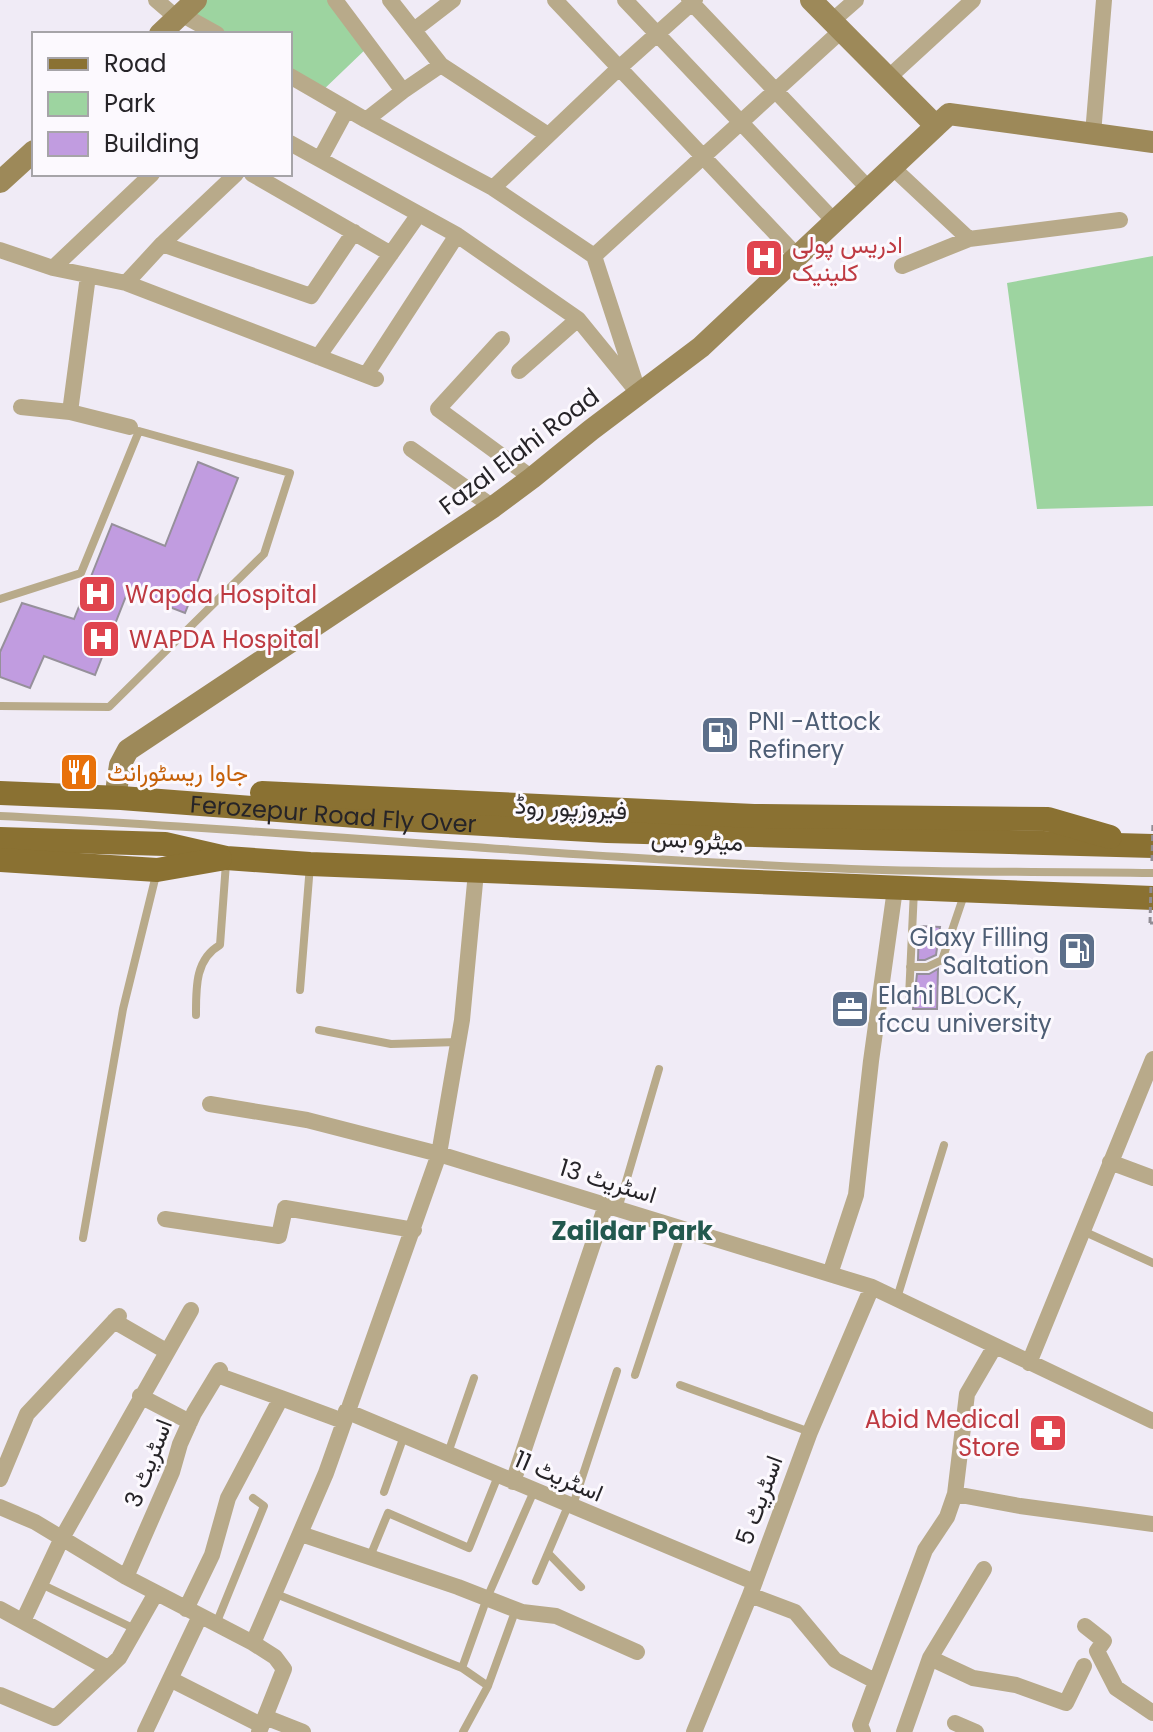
<svg xmlns="http://www.w3.org/2000/svg" width="1153" height="1732" font-family="Poppins,Vazirmatn,sans-serif">
<style>
.green{fill:#9dd4a0}
.building{fill:#c19ce0;stroke:#96909b;stroke-width:2}
.lines{fill:none;stroke-linecap:round;stroke-linejoin:round}
.path{stroke:#918d95;stroke-width:3;stroke-dasharray:6 4;stroke-linecap:butt}
.lane{stroke:#b8aa8a;stroke-width:8}
.street{stroke:#b8aa8a;stroke-width:16}
.secondary{stroke:#9d8959;stroke-width:22}
.primary{stroke:#8a7132;stroke-width:24}
.path-bridge{stroke:#918d95;stroke-width:3;stroke-dasharray:6 4;stroke-linecap:butt}
.lane-bridge{stroke:#b8aa8a;stroke-width:8}
.labels{text-anchor:middle;dominant-baseline:central;stroke-width:6;stroke-linejoin:round;paint-order:stroke}
.health-label{font-size:24px;fill:#be3a42;stroke:#fcf9fe;text-anchor:start}
.street-label{font-size:24px;fill:#262428;stroke:#fcf9fe}
.service-label{font-size:24px;fill:#4e5e75;stroke:#fcf9fe;text-anchor:start}
.food-label{font-size:24px;fill:#c56008;stroke:#fcf9fe;text-anchor:start}
.neighbourhood-label{font-size:26px;font-weight:bold;fill:#22584e;stroke:#fcf9fe}
</style>
<rect width="100%" height="100%" fill="#f0ebf6"/>
<path class="green" d="M197,0h138l34,46 -49,47 -30,-17v-42h-73l-36,-20z
M1153,256v250l-116,3 -30,-226z"/>
<path class="building" d="M198,462l40,16 -53,135 -57,-22 -33,84 -51,-19 -14,32 -30,-11v-25l22,-49 52,16 38,-95 53,22z
M919,926l21,1 -4,28 -11,5h-7z
M938,969l-1,40h-24l4,-35h12z"/>
<g class="lines">
<path class="path" d="M1150,923h3"/>
<path class="lane" d="M0,599l81,-26 58,-142 151,42 -26,81 -155,153 -109,-1
M910,967h17l15,-7 23,-68
M300,990l10,-125
M909,997l5,-107
M196,1015c0,-27 -1,-56 24,-70l6,-82
M319,1030l72,14 67,-2
M618,1209l41,-140
M1083,1231l70,32
M83,1238l40,-229 34,-138
M897,1298l47,-153
M635,1375l48,-146
M680,1385l130,47
M448,1453l26,-75
M384,1492l20,-56
M572,1508l45,-137
M548,1553l33,34
M369,1559l19,-46 81,35 29,-72
M536,1581l32,-75
M41,1584l94,45
M276,1594l186,74 26,18
M216,1624l48,-118 -11,-8
M462,1668l25,-70 47,-107
M463,1732l25,-46 28,-77"/>
<path class="street" d="M156,0l21,18
M390,0l51,65 107,70
M555,0l242,256
M625,0l209,221
M689,0l180,189
M181,14l36,20
M832,21l24,-21
M414,30l39,-30
M290,76l76,44
M888,78l85,-78
M403,91l38,-26
M1093,134l11,-134
M290,143l167,92 121,84 61,75 -45,-138 -101,-68 -127,-68 37,-29 -68,-91
M320,159l27,-50
M892,167l77,72
M252,174l139,80
M493,188l126,-120 76,-68
M162,244l149,52 43,-64
M0,250l53,18 73,15 250,96
M594,256l247,-225
M902,266l67,-27 151,-19
M53,268l99,-94
M126,283l36,-39 74,-70
M502,339l-64,70 94,69
M318,357l101,-143
M519,371l59,-52
M366,375l91,-140
M21,407l49,5 60,15
M70,412l18,-136
M411,449l82,58
M210,1104l97,16 132,34 433,133 281,134
M1110,1162l43,16
M165,1219l114,17 6,-28 129,22
M830,1274l26,-79 15,-134 24,-172
M114,1321l52,30
M1029,1363l124,-304
M217,1375l64,23
M140,1396l50,26
M346,1411l408,171
M0,1479l27,-65 92,-98
M513,1482l93,-277
M955,1494l65,12 133,18
M0,1507l35,15 91,55 127,66 22,14 9,12 -25,63
M301,1534l157,53 64,25 34,4 81,36
M126,1577l46,-105 8,-28 14,-31 26,-43
M750,1595l45,17 40,48 40,21
M0,1609l108,59
M186,1609l26,-54 16,-57 53,-100 62,23
M23,1621l39,-83 129,-228
M1085,1626l19,15 -7,10 19,37 37,25
M253,1643l73,-170 113,-319 23,-134 14,-148
M930,1658l43,20 43,7 50,18 18,-37
M170,1679l91,46
M0,1695l55,23 64,-60 37,-65
M265,1717l38,15
M955,1723l21,9
M145,1732l55,-116
M694,1732l56,-137 60,-163 62,-145
M863,1732l-3,-7 65,-175 22,-33 8,-23 12,-100 28,-48
M904,1732l26,-74 54,-89"/>
<path class="secondary" d="M811,0l125,126 13,-12 204,28
M160,34l36,-34
M0,182l34,-31
M117,785l3,-20 8,-15 365,-243 39,-29 59,-48 110,-83 235,-221"/>
<g class="primary">
<path id="s1" d="M0,793l121,5 275,21 211,12 546,15"/>
<path d="M262,793l492,23 294,3 62,18"/>
<path d="M0,839l165,5 61,14 84,6 843,34"/>
<path d="M0,860l157,10 63,-11"/>
</g>
<path class="path-bridge" d="M1152,861l1,-40
M1150,923l1,-38"/>
<path class="lane-bridge" d="M0,816c284,14 567,42 851,53 100,4 201,2 302,4"/>
</g>
<defs>
<g id="hospital-square" transform="scale(2)"><rect x="-9" y="-9" width="18" height="18" rx="4" fill="#e0444e" stroke="#fcf9fe"/><path d="M-5-5h3v3.5h4V-5h3V5h-3V1.5h-4V5h-3Z" fill="#fff"/></g>
<g id="fuel-square" transform="scale(2)"><rect x="-9" y="-9" width="18" height="18" rx="4" fill="#5c6f8a" stroke="#fcf9fe"/><path d="M-5.5-6h7V0h2V4h1.3V-2.5L3-4.5l.8-.8L6-3V5H2.5V1h-1V6h-7ZM-4.2-4.7v3.2H.2V-4.7Z" fill="#fff"/></g>
<g id="restaurant-square" transform="scale(2)"><rect x="-9" y="-9" width="18" height="18" rx="4" fill="#e8710a" stroke="#fcf9fe"/><path d="M-5-6h1v4h1v-4h1v4h1v-4h1v5L-1.5 .5V6h-2V.5L-5-1ZM5-6V6H3V1.5H1.5Q1.5-4 5-6Z" fill="#fff"/></g>
<g id="office-square" transform="scale(2)"><rect x="-9" y="-9" width="18" height="18" rx="4" fill="#5c6f8a" stroke="#fcf9fe"/><path d="M-6-3h4V-5.5h4V-3h4V5H-6ZM-1-4.5V-3h2v-1.5ZM-6 0V1H6V0Z" fill="#fff"/></g>
<g id="pharmacy-square" transform="scale(2)"><rect x="-9" y="-9" width="18" height="18" rx="4" fill="#e0444e" stroke="#fcf9fe"/><path d="M-2-6h4v4h4v4h-4v4h-4v-4h-4v-4h4Z" fill="#fff"/></g>
</defs>
<g fill-rule="evenodd">
<use href="#hospital-square" x="764" y="258"/>
<use href="#hospital-square" x="97" y="594"/>
<use href="#hospital-square" x="101" y="639"/>
<use href="#fuel-square" x="720" y="735"/>
<use href="#restaurant-square" x="79" y="772"/>
<use href="#fuel-square" x="1077" y="951"/>
<use href="#office-square" x="850" y="1009"/>
<use href="#pharmacy-square" x="1048" y="1433"/>
</g>
<g class="labels">
<g class="health-label">
<text x="792" y="244">ادریس پولی<tspan x="792" dy="28">کلینیک</tspan></text>
<text x="125" y="594">Wapda Hospital</text>
<text x="129" y="639">WAPDA Hospital</text>
<text x="1020" y="1419" text-anchor="end">Abid Medical<tspan x="1020" dy="28">Store</tspan></text>
</g>
<g class="street-label">
<text transform="translate(519 451) rotate(-37)">Fazal Elahi Road</text>
<text transform="translate(571 808) rotate(3)">فیروزپور روڈ</text>
<text stroke="none"><textPath href="#s1" startOffset="334">Ferozepur Road Fly Over</textPath></text>
<text transform="translate(697 840) rotate(3)">میٹرو بس</text>
<text transform="translate(608 1181) rotate(17)">اسٹریٹ 13</text>
<text transform="translate(148 1463) rotate(-69)">اسٹریٹ 3</text>
<text transform="translate(559 1476) rotate(23)">اسٹریٹ 11</text>
<text transform="translate(759 1500) rotate(-70)">اسٹریٹ 5</text>
</g>
<g class="service-label">
<text x="748" y="721">PNI -Attock<tspan x="748" dy="28">Refinery</tspan></text>
<text x="1049" y="937" text-anchor="end">Glaxy Filling<tspan x="1049" dy="28">Saltation</tspan></text>
<text x="878" y="995">Elahi BLOCK,<tspan x="878" dy="28">fccu university</tspan></text>
</g>
<g class="food-label">
<text x="107" y="772">جاوا ریسٹورانٹ</text>
</g>
<g class="neighbourhood-label">
<text x="632" y="1231">Zaildar Park</text>
</g>
</g>
<rect x="32" y="32" width="260" height="144" fill="#fcf9fe" stroke="#a6a4a8" stroke-width="2"/>
<rect x="48" y="58" width="40" height="12" fill="#8a7132" stroke="#a6a4a8" stroke-width="2"/>
<text x="104" y="72" font-size="24" fill="#262428">Road</text>
<rect x="48" y="92" width="40" height="24" fill="#9dd4a0" stroke="#a6a4a8" stroke-width="2"/>
<text x="104" y="112" font-size="24" fill="#262428">Park</text>
<rect x="48" y="132" width="40" height="24" fill="#c19ce0" stroke="#a6a4a8" stroke-width="2"/>
<text x="104" y="152" font-size="24" fill="#262428">Building</text>
</svg>
